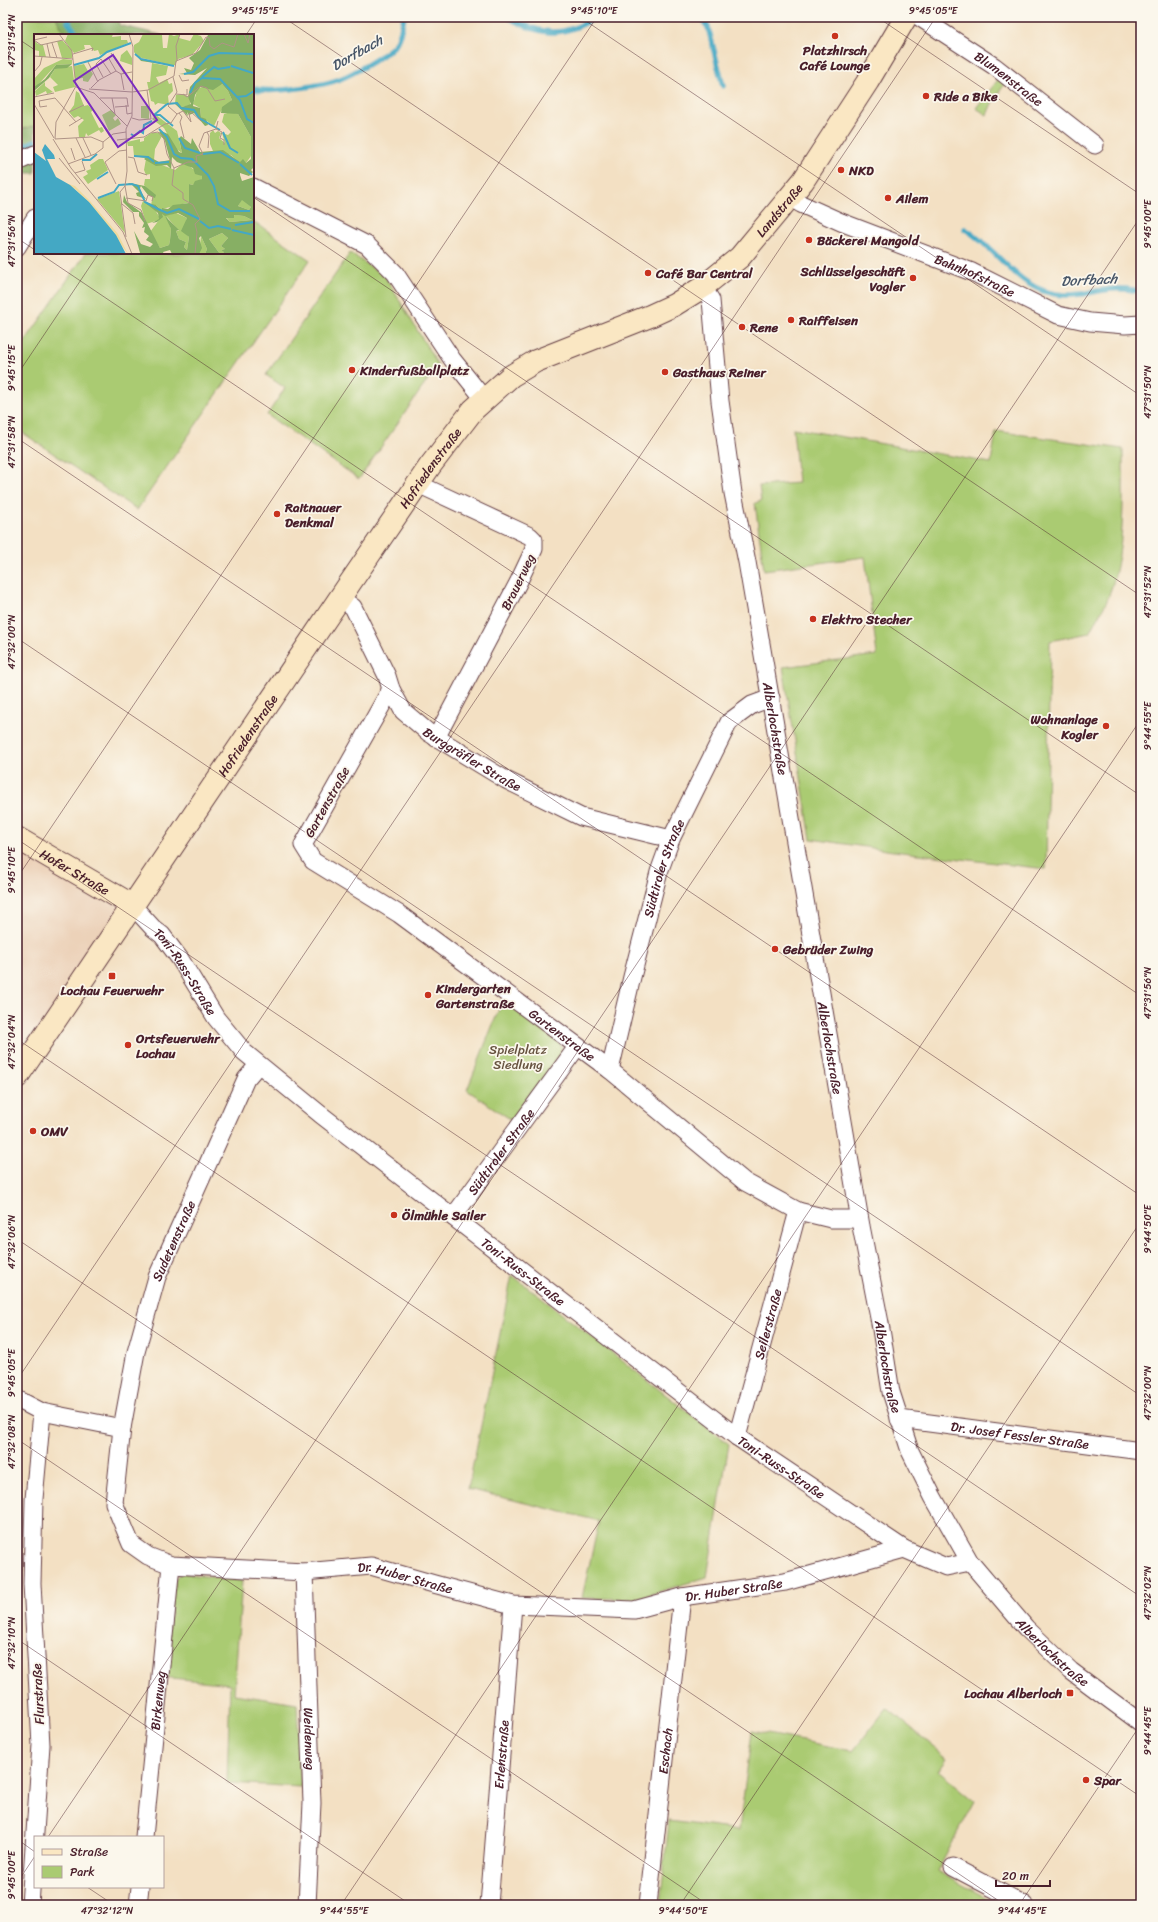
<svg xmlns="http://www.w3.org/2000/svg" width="1158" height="1922" font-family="Sriracha,sans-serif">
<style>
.built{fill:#ecd2b9}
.green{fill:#aacb72;stroke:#7a754e}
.forest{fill:#87af64;stroke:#686748}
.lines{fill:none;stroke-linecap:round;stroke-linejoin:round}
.stream{stroke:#44a8c4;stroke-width:5.5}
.street-casing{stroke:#633c42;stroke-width:19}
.secondary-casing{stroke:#633c42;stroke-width:24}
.street{stroke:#fff;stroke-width:17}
.secondary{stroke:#fae7c3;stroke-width:22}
.ticks{fill:none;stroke:#4a1f2b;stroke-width:1;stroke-opacity:0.45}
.poi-dot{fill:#c8321e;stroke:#fbf7ec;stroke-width:1.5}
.labels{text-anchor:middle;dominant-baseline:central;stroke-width:3.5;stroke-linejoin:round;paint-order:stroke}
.poi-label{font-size:13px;font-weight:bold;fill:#4a1f2b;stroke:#fbf7ec;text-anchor:start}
.street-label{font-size:13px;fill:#4a1f2b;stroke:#fbf7ec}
.park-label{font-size:13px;fill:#675340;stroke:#fbf7ec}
.water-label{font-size:14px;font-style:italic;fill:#485668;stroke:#fbf7ec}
.inset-river{fill:none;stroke:#44a8c4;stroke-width:2}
.inset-road{fill:none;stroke:#af9386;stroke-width:1}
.view{fill:#7b2cbf;fill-opacity:0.15;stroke:#7b2cbf;stroke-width:2}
.inset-edge{fill:none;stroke:#4a1f2b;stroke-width:2}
.neatline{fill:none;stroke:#4a1f2b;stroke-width:1.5}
.ticks-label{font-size:10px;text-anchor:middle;fill:#4a1f2b}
</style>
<rect width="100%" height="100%" fill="#fbf7ec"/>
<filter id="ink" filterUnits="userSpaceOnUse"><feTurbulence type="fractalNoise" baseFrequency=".025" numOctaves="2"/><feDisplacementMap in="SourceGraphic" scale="8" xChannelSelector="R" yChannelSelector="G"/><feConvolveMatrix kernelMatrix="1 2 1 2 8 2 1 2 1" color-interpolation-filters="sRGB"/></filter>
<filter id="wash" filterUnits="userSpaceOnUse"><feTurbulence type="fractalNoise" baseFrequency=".012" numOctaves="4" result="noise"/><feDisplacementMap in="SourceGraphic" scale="16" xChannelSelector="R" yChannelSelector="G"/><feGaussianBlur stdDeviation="0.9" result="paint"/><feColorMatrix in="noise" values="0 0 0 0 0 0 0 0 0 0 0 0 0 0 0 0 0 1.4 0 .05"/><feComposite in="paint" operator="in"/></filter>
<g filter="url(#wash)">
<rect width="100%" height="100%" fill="#f3e0c3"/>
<path class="built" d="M17,839l115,66 -115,173z"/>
<path class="green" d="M17,17h39l9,18h-30v91l-18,4z
M1000,77l7,4 -14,20 -6,14 -11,-7z
M253,221l57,39 -173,250 -120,-81v-76l69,-100h167z
M350,253l35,23 53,89 -79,114 -92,-64 18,-27 -19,-13z
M793,428l198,35 5,-32 127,18c0,51 3,106 -17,154 -5,10 -12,20 -17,30l-39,8 -4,228 -153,-18 -82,-12 -28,-172 94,-12 -12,-98 -101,13 -9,-67 6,-2 -2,-15 39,-3z
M503,999l57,43 3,12 -50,67 -46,-31z
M512,1275l217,169 -22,133 -72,22 -53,-1 17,-77 -131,-32z
M181,1573l61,8 -8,113 63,10 4,83 -74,-4 3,-99 -68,-7 13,-97z
M887,1708l60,50 -9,13 36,30 -37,70 63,34h-340l9,-84 70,9 13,-99 101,20z"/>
<path class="forest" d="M56,17h63v8l42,10h-96z
M35,126v47h-18v-43z"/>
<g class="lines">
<path class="stream" d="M71,17l-3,5 10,13
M508,17c34,19 54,21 88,0
M700,17l8,10 15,59
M253,88c13,7 72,-3 87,-9 13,-5 45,-24 54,-33 6,-6 8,-21 10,-29
M17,149l18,-8
M965,229c35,21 54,65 100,66 16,1 32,-5 48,-6 10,-1 19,1 28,2"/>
</g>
</g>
<g filter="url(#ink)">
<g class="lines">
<g class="street-casing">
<g id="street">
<path id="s1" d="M919,17l75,49 101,79"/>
<path d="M17,162l18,-8"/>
<path d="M253,187l114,58 28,28 57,86 32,40"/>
<path id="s2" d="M790,197l11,7 40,18 131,50 86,43 32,7 35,3 16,-1"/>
<path d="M17,247l18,-29"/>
<path id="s3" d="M703,287l8,13 9,101 13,92 14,69 114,664 19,97 11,69 19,59 23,46 37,65 56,66 45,43 70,52"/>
<path d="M418,484l112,52 4,4v9l-16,34 -82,155"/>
<path id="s4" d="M340,598l13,9 34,69 4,13 12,22 26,22 77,47 75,37 90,22"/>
<path id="s5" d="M391,689l-88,156 10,16 86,53 211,156 135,112 53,29 33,8h28"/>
<path id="s6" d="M132,905l21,23 9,7 18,24 36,59 28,34 76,62 417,323 167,112 42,18 24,-5"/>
<path id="s7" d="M610,1070l22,-93 27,-105 12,-33 58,-117 23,-17 19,-7"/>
<path id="s8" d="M453,1217l124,-170"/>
<path id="s9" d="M17,1399l25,13 80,16 -8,75 17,41 17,12 23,9 133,7 67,-6 63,18 79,21 121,5 48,-13 103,-15 119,-33"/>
<path id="s10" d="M899,1419l242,32"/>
<path id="s11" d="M122,1428l14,-76 21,-75 89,-198 12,-14"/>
<path id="s12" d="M737,1437l61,-226"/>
<path id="s13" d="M304,1572l8,231 -5,102"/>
<path id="s14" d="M144,1837l27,-272"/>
<path d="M953,1867l72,38"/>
<path d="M30,1905l11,-160 -9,-161 2,-85 8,-87"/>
<path d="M138,1905l2,-18"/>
<path id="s15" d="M489,1905l24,-300"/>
<path id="s16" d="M648,1905l34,-308"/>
</g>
</g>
<g class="secondary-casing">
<g id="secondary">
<path id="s17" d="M17,838l115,67"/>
<path id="s18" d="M17,1077l333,-494 80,-117 43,-56 38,-34 25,-15 114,-45 24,-11 29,-18 37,-30 63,-76 65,-100 38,-64"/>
</g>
</g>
<use href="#street" class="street"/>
<use href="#secondary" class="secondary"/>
</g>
</g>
<path class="ticks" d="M283,17l858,579M580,17l561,379M877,17l264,178M246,35l12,-18M17,38l18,12M253,197l888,599M17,238l18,12M39,253l1102,743M17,375l82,-122M17,438l1124,758M17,638l1124,758M17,839l1124,758M17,878l580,-861M17,1039l1124,758M17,1239l988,666M17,1380l919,-1363M17,1439l691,466M17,1639l394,266M48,1837l1093,-1621M17,1839l18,13M17,1883l18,-27M87,1887l27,18M341,1905l800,-1186M680,1905l461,-684M1019,1905l122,-181"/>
<g class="poi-dot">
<circle cx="835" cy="36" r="4"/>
<circle cx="926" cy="96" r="4"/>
<circle cx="841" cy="170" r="4"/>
<circle cx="888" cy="198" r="4"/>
<circle cx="809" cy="240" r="4"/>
<circle cx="648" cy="273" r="4"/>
<circle cx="913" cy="278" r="4"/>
<circle cx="791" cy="320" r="4"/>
<circle cx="742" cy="327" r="4"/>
<circle cx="352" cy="370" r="4"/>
<circle cx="665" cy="372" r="4"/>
<circle cx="277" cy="514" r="4"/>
<circle cx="813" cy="619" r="4"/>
<circle cx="1106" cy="726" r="4"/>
<circle cx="775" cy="949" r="4"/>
<rect x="108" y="972" width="8" height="8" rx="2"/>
<circle cx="428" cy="995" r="4"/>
<circle cx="128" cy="1045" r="4"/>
<circle cx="33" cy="1131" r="4"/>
<circle cx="394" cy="1215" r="4"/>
<rect x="1066" y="1689" width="8" height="8" rx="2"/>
<circle cx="1086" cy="1780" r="4"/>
</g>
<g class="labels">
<g class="poi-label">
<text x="835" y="50" text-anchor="middle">Platzhirsch<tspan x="835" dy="15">Café Lounge</tspan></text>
<text x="934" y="96">Ride a Bike</text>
<text x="849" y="170">NKD</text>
<text x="896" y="198">Ailem</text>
<text x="817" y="240">Bäckerei Mangold</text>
<text x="905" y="271" text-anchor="end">Schlüsselgeschäft<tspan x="905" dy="15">Vogler</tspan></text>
<text x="656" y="273">Café Bar Central</text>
<text x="799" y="320">Raiffeisen</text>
<text x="750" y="327">Rene</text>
<text x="360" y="370">Kinderfußballplatz</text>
<text x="673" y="372">Gasthaus Reiner</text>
<text x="285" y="507">Raitnauer<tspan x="285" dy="15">Denkmal</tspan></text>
<text x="821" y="619">Elektro Stecher</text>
<text x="1098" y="719" text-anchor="end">Wohnanlage<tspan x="1098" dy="15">Kogler</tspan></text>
<text x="783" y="949">Gebrüder Zwing</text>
<text x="436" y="988">Kindergarten<tspan x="436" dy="15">Gartenstraße</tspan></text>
<text x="112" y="990" text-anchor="middle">Lochau Feuerwehr</text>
<text x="136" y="1038">Ortsfeuerwehr<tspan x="136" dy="15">Lochau</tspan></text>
<text x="41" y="1131">OMV</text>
<text x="402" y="1215">Ölmühle Sailer</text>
<text x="1062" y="1693" text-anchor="end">Lochau Alberloch</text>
<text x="1094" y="1780">Spar</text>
</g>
<g class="street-label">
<text stroke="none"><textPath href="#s1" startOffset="109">Blumenstraße</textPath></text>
<text stroke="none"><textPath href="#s18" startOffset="1180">Landstraße</textPath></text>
<text stroke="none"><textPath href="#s2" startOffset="201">Bahnhofstraße</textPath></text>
<text stroke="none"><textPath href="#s18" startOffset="736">Hofriedenstraße</textPath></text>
<text transform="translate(518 582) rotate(-64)">Brauerweg</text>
<text stroke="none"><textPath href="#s3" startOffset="449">Alberlochstraße</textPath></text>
<text stroke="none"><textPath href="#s18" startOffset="412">Hofriedenstraße</textPath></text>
<text stroke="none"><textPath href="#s4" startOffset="216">Burggräfler Straße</textPath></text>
<text transform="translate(327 802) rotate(-61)">Gartenstraße</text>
<text stroke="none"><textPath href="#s7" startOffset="209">Südtiroler Straße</textPath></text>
<text stroke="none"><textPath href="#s17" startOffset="67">Hofer Straße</textPath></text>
<text stroke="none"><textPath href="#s6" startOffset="86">Toni-Russ-Straße</textPath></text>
<text stroke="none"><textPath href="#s5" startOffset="502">Gartenstraße</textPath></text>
<text stroke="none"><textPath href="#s3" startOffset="773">Alberlochstraße</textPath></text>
<text stroke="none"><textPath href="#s8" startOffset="81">Südtiroler Straße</textPath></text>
<text stroke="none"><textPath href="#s11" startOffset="195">Sudetenstraße</textPath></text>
<text stroke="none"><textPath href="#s6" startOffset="541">Toni-Russ-Straße</textPath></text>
<text stroke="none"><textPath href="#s12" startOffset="117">Seilerstraße</textPath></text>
<text stroke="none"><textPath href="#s3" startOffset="1097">Alberlochstraße</textPath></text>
<text stroke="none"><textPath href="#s10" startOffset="122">Dr. Josef Fessler Straße</textPath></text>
<text stroke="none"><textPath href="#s6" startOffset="865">Toni-Russ-Straße</textPath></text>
<text stroke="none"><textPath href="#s9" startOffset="511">Dr. Huber Straße</textPath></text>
<text stroke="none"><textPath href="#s9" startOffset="846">Dr. Huber Straße</textPath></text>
<text stroke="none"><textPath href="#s3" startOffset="1433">Alberlochstraße</textPath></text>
<text transform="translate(38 1694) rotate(-93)">Flurstraße</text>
<text stroke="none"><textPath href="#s14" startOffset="137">Birkenweg</textPath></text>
<text stroke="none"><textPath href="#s13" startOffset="167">Weidenweg</textPath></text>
<text stroke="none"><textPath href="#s16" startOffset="155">Eschach</textPath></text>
<text stroke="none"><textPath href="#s15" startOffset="151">Erlenstraße</textPath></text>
</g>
<g class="park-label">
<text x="518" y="1049">Spielplatz<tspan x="518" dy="15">Siedlung</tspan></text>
</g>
<g class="water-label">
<text transform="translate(357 53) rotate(-30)">Dorfbach</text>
<text transform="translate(1089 280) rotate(-3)">Dorfbach</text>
</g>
</g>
<g transform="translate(34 34)">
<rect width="220" height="220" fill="#f3e0c3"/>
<path d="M34,0h45l-1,3 9,-1v4h6l1,3 -28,12 -2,-5 -4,1 -4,-6h-6l1,4 -11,4 -9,-12zM109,0l19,1 1,13h4l2,-14 5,2 6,-2 -1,4 11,3 4,-7 7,2 3,5 -12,14 -14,4 -3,6h-4l-33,-8 -4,-5v-7l5,-3zM0,6l4,4 5,1 3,12h-7v-6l-5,-1zM23,7h6l9,9v8h-10zM93,16l5,8v7l-12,-4 1,-6zM29,25l9,1v4l-16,1 -21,23 -1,-9 10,-11zM118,29l16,3 -2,9 -10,2 3,6 8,-4 2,5 3,-1 1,8 -5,5 1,9 -11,-2 -3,2 -1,-3 -3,-1 -4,-19h3zM50,30l4,7h3l2,3 -5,8 -5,-1v-3l-8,1 -1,-13zM38,32l3,21 -20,5 -2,-5 5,-2 -8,-8 5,-8zM11,48v4l8,6 -6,2 -1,-3 -10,5 -1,-5zM188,50l6,7 4,9 -11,11 -7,15 -13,-9 -1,-9 -7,-4 5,-16zM42,57l3,2 5,13 4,-1 5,5 -2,2 8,16 3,-1 2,4 -3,2 -2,-3 -11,6 -2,-3 -1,4h-6l-1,-11 6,-6 -6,-4 -4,2 -5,-6 5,-7zM149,60l8,5 -1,6 -8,2 -7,-4 1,-8zM107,72h8v13l-8,-1zM77,76l5,5 -3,3 2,3 3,-3 3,6 -12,7 -7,-16zM197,78l7,2 13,23v19l-5,7h-6l-9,-8 -18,-4 -3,-7v-11l3,-3 2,3 3,-2 3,2 -2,5 6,5 -3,-10 6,2 3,-3 -9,-10 2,-8zM122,81l21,16 5,22 -7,-5 -11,-20 -12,-9zM117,99h8l3,3 -7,13 -1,11 -20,-4 -1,-10h-5l-1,-4 13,-3v3l4,-1v-3zM65,125h4l5,11 -20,14 -5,-7 5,-3 -2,-3 5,-2 -1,-4zM112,125l29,11 7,-6 6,1 14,11v3l-9,6 -4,-1 2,18 -29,7v2l-6,-6h-5l2,-10 -9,-10 1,-6h5v-5l-4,1 -2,-5zM85,157l6,42 -28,-34zM208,165l9,8 -2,3 -11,-4zM109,167l11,7 6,10 2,-4 5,1 9,-2 11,5 -2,7 1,9 3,3 -2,13 -3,-3 2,-5 -7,-3 -3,-8h3l-12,-14 4,12 -1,11 -1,5 -9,3 -10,-16 9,-12 -13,4 -5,-18zM201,181l9,1 8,4 -22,2 -4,-5zM188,199l6,5 -7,8 4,3 -4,1 4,2 -5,2 -11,-15zM167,202l6,13 -2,5h-6z" fill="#aacb72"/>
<path d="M220,0v133l-3,3 2,2 -4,4 -9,-3v2l2,6 12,-4v77h-32l2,-2 -3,-2 4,-1 -4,-3 7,-8 -6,-5 -13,6 11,15h-15l2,-5 -6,-13 -2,2 3,10 -3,6h-27l-2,-4 -7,2 1,2 -24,-1 -6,-22 7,13 9,3 3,-3 -7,-4 3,-4 -5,-4 1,-5 -3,1 2,-5 -5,-7v-4h-6l-10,-10 1,-7 3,7 15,11 18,35 9,-3 1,-5 1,-11 -6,-13 14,14 -3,1 3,8 7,3 -2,5 3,3 2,-13 -8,-6 6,-13 -9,-5 -13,3 -3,-2 1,3 -6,5 -5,1 7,-4 -1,-6 -14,-11 12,3 6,6v-3l6,1 5,-4 16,-2v-19l4,1 2,-4 7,-2v-3l-7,-2 -2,-6 -16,-6 -5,-5 -1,12 -4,-4 -11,1 -12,-7 4,-3 11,6 11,-2 -5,-19 -6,-9 2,-1 7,3 11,18 3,1 -3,-14 2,-3 10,8 1,-6 8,14 23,-2 17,12 3,-3 3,4 5,-4v-22l-13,-23 -17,-1 1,-6 10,-7 -4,-9 -6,-7 -9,6 -13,-3 -5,8 -2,11 7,2 1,9 5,2 2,6 -3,1 -11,-13 -5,2 -2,-3 1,4 -13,-12 2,-2 5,5 9,-3 -3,-7 2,-10 17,-19 -12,7 -16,-1 8,-1 -3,-5 7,2 3,-7 -5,-5 11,-8 8,-15zM208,166l9,7 -2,3 -11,-4zM200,181l10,1 8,4 -22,2 -4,-4h8zM100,18l7,7 34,7 -34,-5zM38,30l-5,4 -12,1 -6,9 -15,13v-4l11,-8 11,-14zM95,149l16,3 11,9 -1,3 -7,-3 -7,-9 -2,4 7,9 -9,-3 -1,-3 3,-1 -7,-7h-5z" fill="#87af64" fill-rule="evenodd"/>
<path d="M28,148l13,4 15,15 28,33 10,20 -39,-52 -14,-13z" fill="#eeda9e"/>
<path d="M11,110l9,11 1,4h-8l9,18 14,8 19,17 27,33 10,19h-92v-102l12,9 -4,-11z" fill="#44a8c4"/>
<path class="inset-river" d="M101,20l6,5 33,7M40,31l25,-7 8,-6 24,-9M197,32l22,7M150,40l9,-2 16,-16 10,-3 35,1M168,43l12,-10 4,2 12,-2M156,59l5,-10 7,-5 18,1 20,21 7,19 7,4M203,63l9,-1 8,-5M133,70l10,-1 4,5 13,2 5,8 21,12M120,81l13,-11M120,81h6l13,11M125,95l8,8 7,17 7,4 11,1 16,16 6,11 4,18 12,7h20M189,98l7,16 8,5M97,100l3,2 6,-5 3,2 1,-8 8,-4M145,104l6,10 15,5M169,120l17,-2 19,11M100,122l14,1 6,5M48,126h8l7,-6M121,129l14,-1M206,130l12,11M63,145l11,-7M64,164l16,-6 5,-7 13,-1 6,2 7,16 13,7 9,4 12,-4 20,10M166,187l9,7 9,-2 13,3M201,191l19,-3M198,196l22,5"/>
<path class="inset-road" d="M210,0l4,9 2,-9M0,6l7,5 22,-5M0,6l13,-3M18,9l5,15M13,10l3,13M77,19l13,20M39,20l20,-6 -1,3M0,22l39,3M74,23l8,14M143,26l-1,-14 4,-12M54,28l10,20M0,38l6,-7 2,-8M87,40l3,16M145,41l3,6 7,-1M69,43l-7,-13 5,-5 10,15M139,43l4,15 -9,14 9,8M42,53l18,6 33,33M57,54l8,-8 17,-9 5,3 11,-2M55,55l43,3 16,-2 26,-14 2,-15 20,-8 10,-16 3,1 1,8 4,3 8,-6 12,4 4,-13M113,56l4,29M142,60l11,1v-6M149,60l4,3 14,-11 6,2 8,13 10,-2M0,63l20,-4M66,64h27l1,8M78,64l3,16M0,70l20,34M92,71l1,9 5,-1M13,72l-7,1 -1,-6 16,-3 21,24M81,73l14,-1M35,78l15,-7M61,78l15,25M145,79l3,4 -2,5 4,16M98,84l7,2 12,-1M35,92l13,-8M182,95l6,3 -2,6 4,2v5M173,98l2,4 -1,12M118,99l6,-1 6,7 3,15 7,14 -2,17 11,8v6l10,6 7,14 -5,5 2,8 -2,22M42,104l9,19M49,104l8,17M19,105l18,29 52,64 9,22M21,105l1,-17 20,-36 -4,-35 -13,-17M21,105l36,-2 12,5 10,-8 13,-2M83,106l27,-3 21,-13 6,-1 6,-9 6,-3 8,11 -2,-8 2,-2 10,9M37,114l4,12M94,123l6,1 4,14 9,3M25,124l21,26M34,130l27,-10 8,-6v-6M140,134l14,-6h9l-1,-6 7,-2 -4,-8 5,-13 12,-4 2,-8M41,139l10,-3 -3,-9M82,150l-11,-22 14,-11 8,-1M91,152l3,17 13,7 4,11M92,164l20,3 2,-6 5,2 -1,4M88,170l11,9 2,11M92,203l-6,-45 5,-6 2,-15 -1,-42 6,-13 1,-69 -4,-13"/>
<path class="view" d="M79,21l44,65 -39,27 -44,-66z"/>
<rect width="220" height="220" class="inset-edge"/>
</g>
<rect width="1158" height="1922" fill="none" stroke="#fbf7ec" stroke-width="44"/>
<rect x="34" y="1836" width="130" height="52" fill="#fbf7ec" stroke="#b4a19f"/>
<rect x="42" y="1849" width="20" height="6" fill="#fae7c3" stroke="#b4a19f"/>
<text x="70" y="1856" font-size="12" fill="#4a1f2b">Straße</text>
<rect x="42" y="1866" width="20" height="12" fill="#aacb72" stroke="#b4a19f"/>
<text x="70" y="1876" font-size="12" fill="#4a1f2b">Park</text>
<path d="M996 1880v6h54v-6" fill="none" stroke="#4a1f2b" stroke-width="2"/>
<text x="1002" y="1880" font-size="12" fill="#4a1f2b" stroke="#fbf7ec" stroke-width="3" paint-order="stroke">20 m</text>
<rect x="22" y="22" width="1114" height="1878" class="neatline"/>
<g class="ticks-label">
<text x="255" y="14">9°45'15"E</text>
<text x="594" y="14">9°45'10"E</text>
<text x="933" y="14">9°45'05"E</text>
<text transform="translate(11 41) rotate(-90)" y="4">47°31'54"N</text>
<text transform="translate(1147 224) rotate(-90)" y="4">9°45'00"E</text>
<text transform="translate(11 241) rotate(-90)" y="4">47°31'56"N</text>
<text transform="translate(11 368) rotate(-90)" y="4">9°45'15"E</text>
<text transform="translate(1147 392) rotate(-90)" y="4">47°31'50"N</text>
<text transform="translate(11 442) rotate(-90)" y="4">47°31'58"N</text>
<text transform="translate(1147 592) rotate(-90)" y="4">47°31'52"N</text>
<text transform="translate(11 642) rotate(-90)" y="4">47°32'00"N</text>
<text transform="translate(1147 726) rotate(-90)" y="4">9°44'55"E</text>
<text transform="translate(11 870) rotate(-90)" y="4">9°45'10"E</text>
<text transform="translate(1147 993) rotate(-90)" y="4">47°31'56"N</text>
<text transform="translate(11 1042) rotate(-90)" y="4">47°32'04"N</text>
<text transform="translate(1147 1229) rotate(-90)" y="4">9°44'50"E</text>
<text transform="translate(11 1242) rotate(-90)" y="4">47°32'06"N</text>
<text transform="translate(11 1373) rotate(-90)" y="4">9°45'05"E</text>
<text transform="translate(1147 1393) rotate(-90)" y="4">47°32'00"N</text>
<text transform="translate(11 1442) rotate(-90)" y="4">47°32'08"N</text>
<text transform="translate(1147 1593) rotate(-90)" y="4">47°32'02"N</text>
<text transform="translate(11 1643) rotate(-90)" y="4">47°32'10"N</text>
<text transform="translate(1147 1731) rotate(-90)" y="4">9°44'45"E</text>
<text transform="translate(11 1875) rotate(-90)" y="4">9°45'00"E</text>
<text x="107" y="1914">47°32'12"N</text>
<text x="344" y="1914">9°44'55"E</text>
<text x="683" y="1914">9°44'50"E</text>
<text x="1022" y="1914">9°44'45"E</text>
</g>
</svg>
